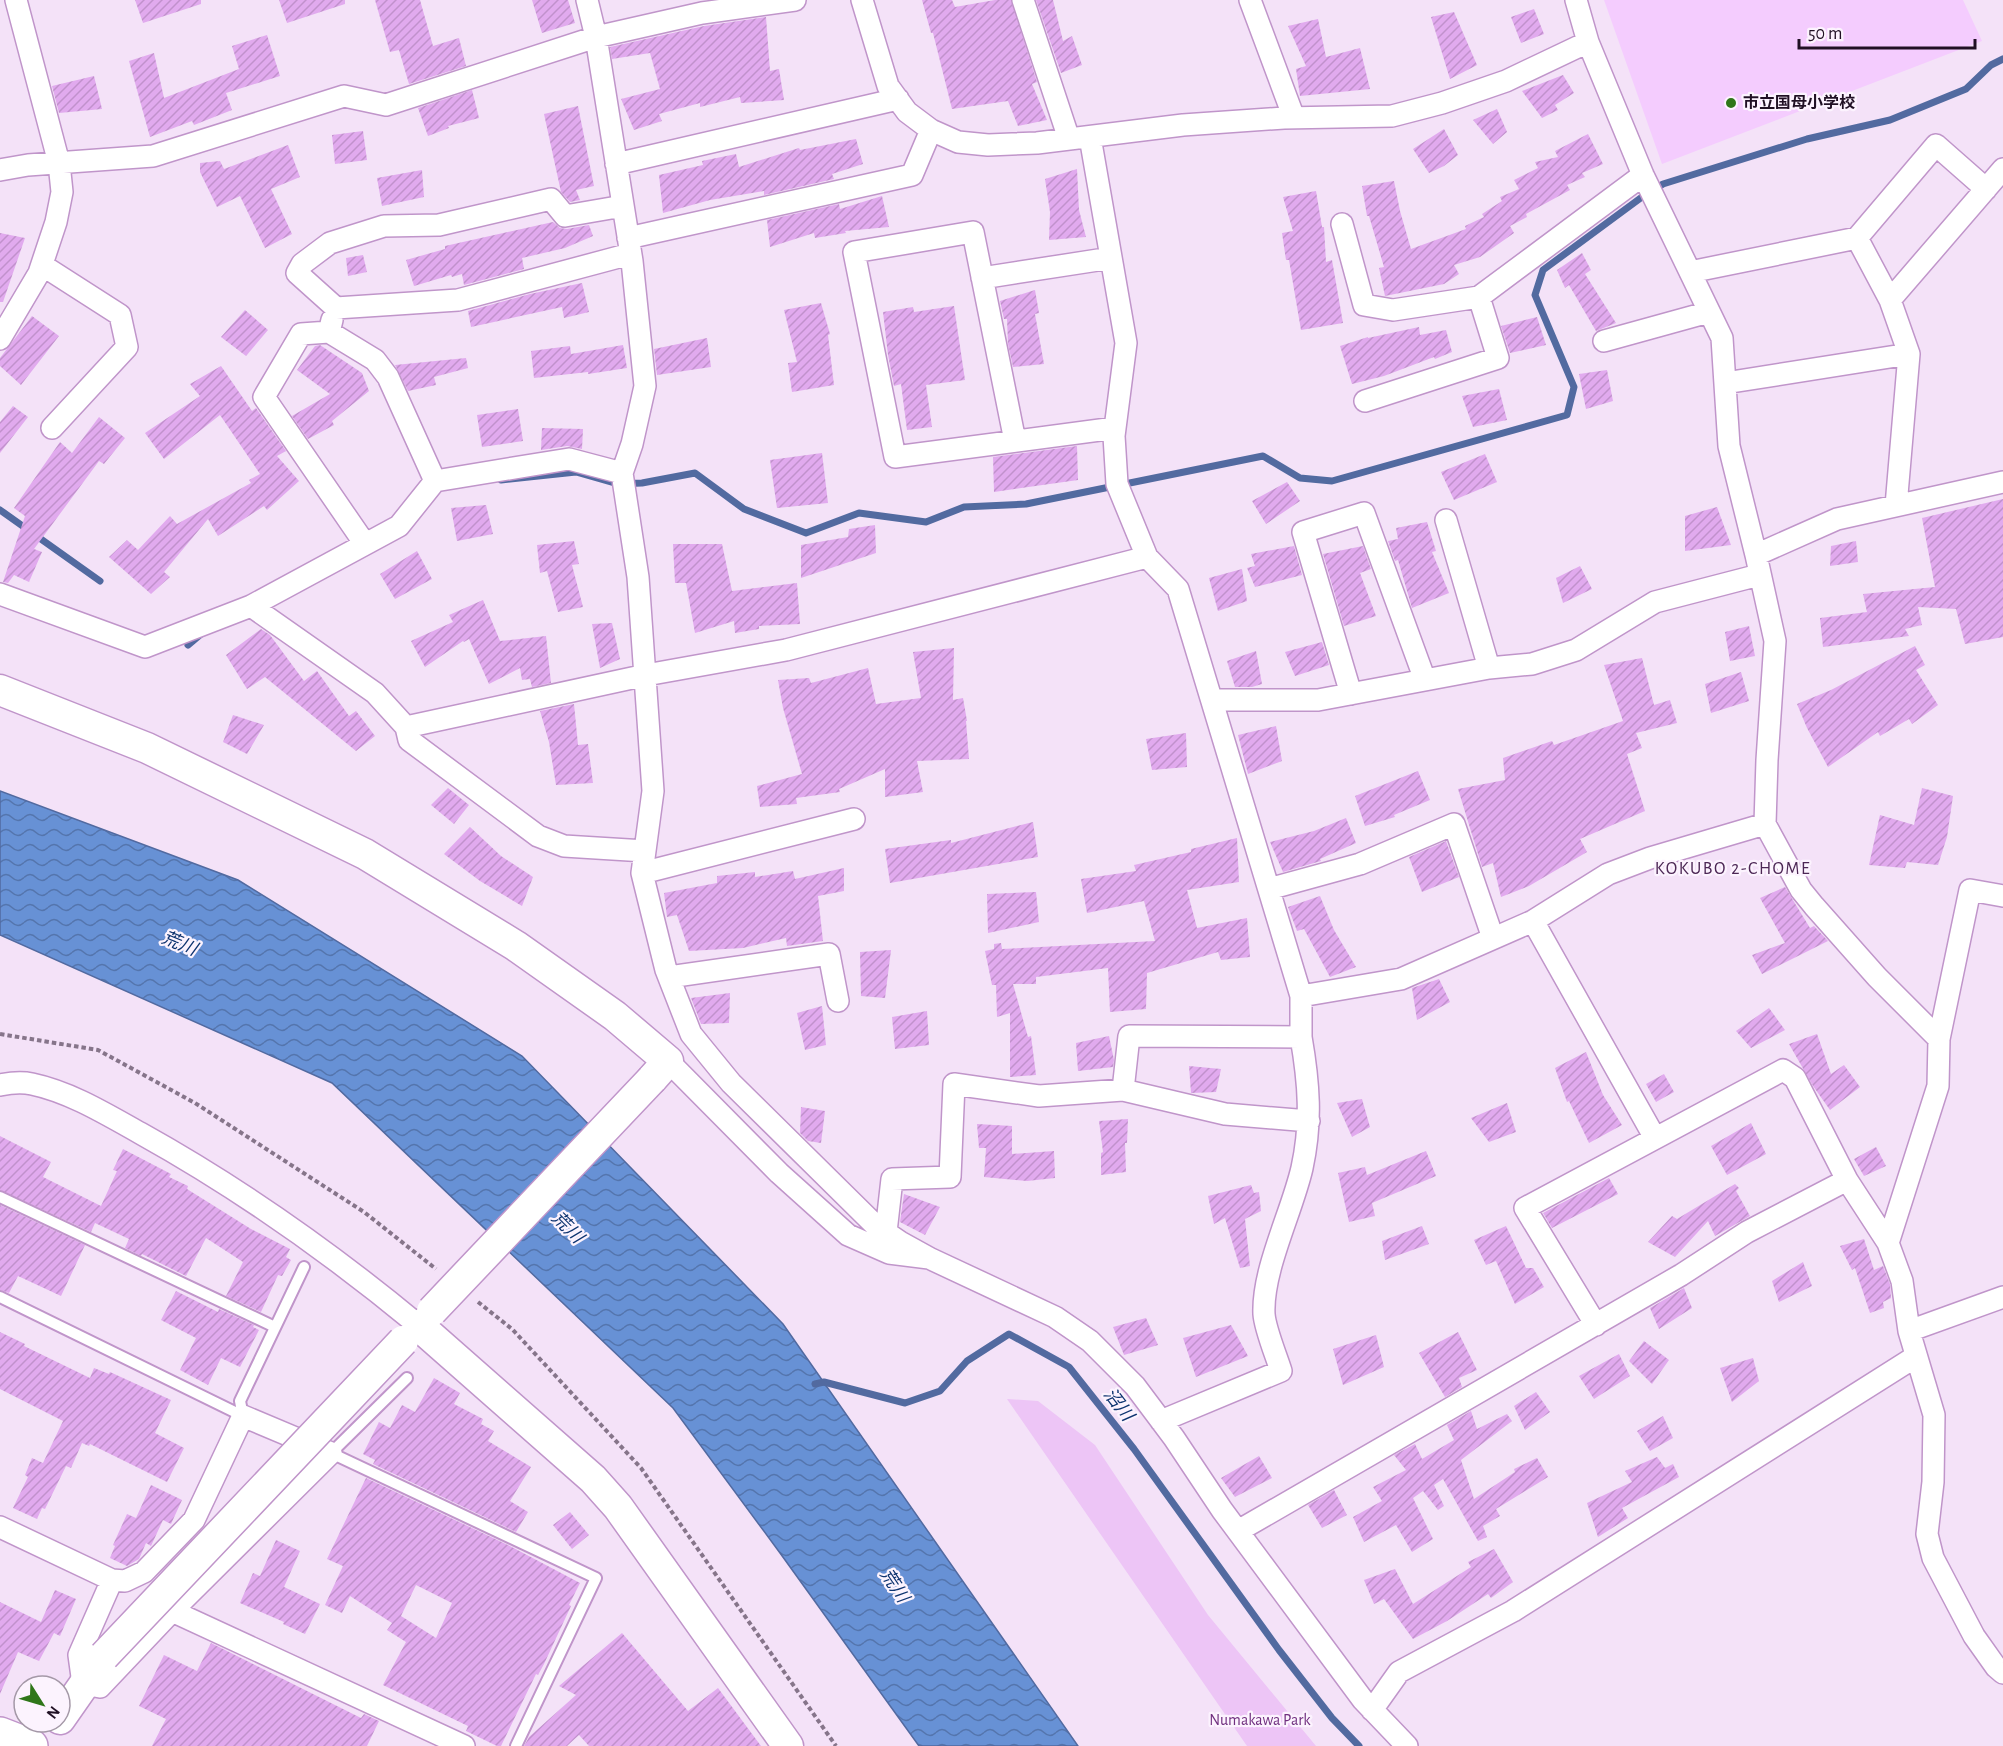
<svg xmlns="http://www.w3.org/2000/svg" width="2003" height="1746" font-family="'Alegreya Sans','Noto Sans JP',sans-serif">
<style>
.built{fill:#f4ccfe}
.park{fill:#edc5f6}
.water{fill:url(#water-waves);stroke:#526aa0;stroke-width:1.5}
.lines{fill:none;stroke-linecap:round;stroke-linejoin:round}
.stream{stroke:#526aa0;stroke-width:7}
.building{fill:url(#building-hatch);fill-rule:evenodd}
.lane-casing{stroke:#c095ca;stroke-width:14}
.street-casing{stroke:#c095ca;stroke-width:24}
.secondary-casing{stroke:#c095ca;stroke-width:33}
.highway-casing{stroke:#c095ca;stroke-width:36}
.path{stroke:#86758a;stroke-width:4;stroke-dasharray:4.5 3;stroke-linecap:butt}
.lane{stroke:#fff;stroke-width:10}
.street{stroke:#fff;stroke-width:21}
.secondary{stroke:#fff;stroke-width:30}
.highway{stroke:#fff;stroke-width:33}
.secondary-bridge-casing{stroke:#c095ca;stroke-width:33;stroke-linecap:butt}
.secondary-bridge{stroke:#fff;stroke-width:30}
.poi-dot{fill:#2f7619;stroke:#fcf3fe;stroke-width:2}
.labels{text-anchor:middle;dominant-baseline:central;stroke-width:4.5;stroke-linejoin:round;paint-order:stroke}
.poi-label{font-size:16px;font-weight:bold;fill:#201024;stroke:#fcf3fe;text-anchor:start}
.park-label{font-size:16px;fill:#702f7f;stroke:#fcf3fe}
.neighbourhood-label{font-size:18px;letter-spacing:1.5px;fill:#4c2755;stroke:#fcf3fe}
.water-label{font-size:18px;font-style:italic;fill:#0e3470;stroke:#fcf3fe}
</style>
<defs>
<pattern id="water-waves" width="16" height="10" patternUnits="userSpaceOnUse" patternTransform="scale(1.5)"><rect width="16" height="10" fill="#6791d5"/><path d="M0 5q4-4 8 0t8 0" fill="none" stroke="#5475ad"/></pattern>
<pattern id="building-hatch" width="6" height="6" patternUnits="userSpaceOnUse" patternTransform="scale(1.5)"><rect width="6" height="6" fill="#e1aaee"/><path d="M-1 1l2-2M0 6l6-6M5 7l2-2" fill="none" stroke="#c191cc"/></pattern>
</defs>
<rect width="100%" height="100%" fill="#f4e2f8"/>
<path class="built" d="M1604,0h359l19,41 -320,123z"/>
<path class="park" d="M1007,1399l31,2 57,44 113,170 108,131h-69z"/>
<path class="water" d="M0,791l238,89 284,176 261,268 295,422h-159l-139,-193 -107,-145 -341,-325 -332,-148z"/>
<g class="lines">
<path class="stream" d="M501,480l75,-8 42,12 24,-1 53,-10 49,36 62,24 53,-20 67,9 38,-15 62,-3 237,-48 37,22 32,3 235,-66 7,-28 -39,-92 8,-25 99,-73 21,-13 144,-45 83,-19 76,-31 25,-24 12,-6
M0,510l100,71
M188,645l13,-11
M815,1384l9,-2 81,21 35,-12 27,-30 42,-27 60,33 65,82 145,201 53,68 27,28"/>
</g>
<path class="building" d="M135,0h66v4l-58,19z
M279,0h66v4l-58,19z
M375,0h45l13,46 26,-8 7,28 -57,18 -10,-34 -9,2z
M532,0h36l7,23 -33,10z
M922,0h30l3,7 40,-7h16l26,82 -5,2 15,36 -29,6 -10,-25 -56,8 -19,-76h-2z
M1036,0h17l10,41 9,-5 10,29 -21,8z
M1534,9l10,25 -23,9 -10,-26z
M1454,12l23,53 -27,14 -19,-62z
M766,17l4,54 9,-2 5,31 -43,3 -1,-6 -40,10v-4l-41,11 3,7 -28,9 -13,-31 39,-10 -10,-36 -38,6 -2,-12 94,-21z
M1318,19l8,38 34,-9 10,41 -70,7 -4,-27 10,-3 -18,-40z
M267,35l13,41 -54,17 6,17 -38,15 -2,-4 -42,16 -21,-76 25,-8 10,45 75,-29 -7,-23z
M1563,75l11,18 -19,12 3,5 -16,8 -20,-27z
M94,76l8,33 -43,4 -7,-27z
M472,90l7,28 -31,8 1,2 -21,8 -10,-28z
M578,106l16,80 -18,4 4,10 -10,2 -9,-10 -17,-78z
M1497,109l10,23 -14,12 -20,-24z
M1444,129l14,26 -14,11 -15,7 -16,-24z
M363,131l4,29 -32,4 -3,-29z
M1588,134l15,30 -21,9 3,4 -18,8 3,5 -44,24 1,3 -17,9 4,7 -34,24 -26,8 5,9 -15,10 -59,12 -6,-28 5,-1 -15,-51h-2l-5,-30 32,-5 6,30 11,38 55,-20 -1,-3 19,-9 -2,-3 20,-13 -2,-4 19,-8 -5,-9 24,-12 -3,-6 23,-5 -3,-6z
M856,139l7,25 -31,10 2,5 -70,16v-4l-54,9 -47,13 -4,-38 44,-10 -1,-4 34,-7 3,13 60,-19 1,2z
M288,145l12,32 -29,12 21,45 -27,14 -25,-52 -23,11 -17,-35v-9l20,-2 4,8z
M1077,169l2,41 7,27 -37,3 1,-28 -5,-33z
M422,170l2,27 -42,9 -5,-28z
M1316,191l6,36h2l2,35 6,-2 11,63 -42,7 -12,-70h-3l-4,-27 11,-2 -10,-34z
M882,196l7,31 -44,4 1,2 -31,5 -1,-5 -44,14 -3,-27 72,-16 1,5z
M553,222l7,6 7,1 22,-4 4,11 -28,12 -43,10 2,11 -60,16 -2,-11 -10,3 -1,-2 -37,11 -8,-26 39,-11v-3z
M0,233l25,5 -22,64h-3z
M1582,253l9,17 -6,4 31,49 -20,8 -27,-46 -4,3 -8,-18z
M363,255l4,17 -19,4 -2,-18z
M582,283l7,29 -25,6 -2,-11 -91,20 -3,-16 62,-17z
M1035,290l4,23 -4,1 9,50 -31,3 -5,-23 -1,-25h-3l-4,-18z
M821,303l9,31 -2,1 6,50 -42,7 -4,-29 9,-1 -13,-52z
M954,306l11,74 -39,5 6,42 -25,3 -6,-46 -7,2 -6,-31 -5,-43 30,-5 1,5z
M245,310l23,20 -22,26 -25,-19z
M32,316l27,20 -38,49 -21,-19v-8z
M1537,317l9,28 -36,8 -9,-27z
M1419,327l1,8 26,-5 6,22 -17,7 -1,-2 -50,19 -32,8 -12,-38 28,-9v1z
M707,338l4,29 -54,8 -3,-26z
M320,345l42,28 7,18 -37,30 2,4 -26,14 -16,-23 38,-22 -33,-24 18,-24z
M623,345l4,23 -39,6v-2l-54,6 -3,-27 39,-5 1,8z
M466,358l2,10 -34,9 2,8 -28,6 -13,-26z
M221,366l31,45 4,-3 30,43 -9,5 22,25 -32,29 -3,-4 -46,30 -10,-17 -44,53 6,5 -19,17 -42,-37 18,-17 11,10 32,-34 7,8 74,-41 -2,-3 11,-6 -40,-59 -56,44 -19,-26 55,-37 -10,-12z
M1607,370l6,31 -27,8 -7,-35z
M1499,389l8,31 -34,7 -11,-31z
M13,406l15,11 -28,36v-31z
M518,409l5,32 -41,6 -5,-32z
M99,417l26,21 -21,26 -5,-3 -65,88 8,3 -13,30 -15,-7 -6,8 -5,-1 22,-66 -11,-8 46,-66 12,11z
M542,428l41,1 -1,20 -15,-3 -26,4z
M1077,446l1,34 -84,12 -1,-35z
M822,453l6,50 -51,5 -7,-48z
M1485,454l12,28 -43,18 -13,-28z
M1287,482l13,19 -34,23 -14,-23z
M2003,499v138l-38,7 -9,-35 -38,-2 4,18 -17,4 4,7 -86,11 -3,-29 47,-6 -4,-18 72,-7 -13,-69z
M486,505l7,29 -36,7 -6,-33z
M1717,507l14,38 -46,6v-35z
M1427,522l9,29 -4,1 17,41 -37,15 -14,-48 -3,1 -7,-20 10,-2 -2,-11z
M875,525l1,28 -75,25v-33l47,-8 1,-8z
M574,541l5,23 -7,1 11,42 -25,5 -11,-41 -7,2 -3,-28z
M1856,541l2,21 -28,4 1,-20z
M673,544h49l10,47 65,-8 3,41 -41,2v3l-24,4 -1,-12 -39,12 -9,-50h-11z
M1294,546l8,29 -47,12 -8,-19 8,-2 -4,-12z
M1363,546l8,23 -11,4 16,43 -32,10 -21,-72z
M417,551l15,28 -37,20 -15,-25z
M1580,566l12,23 -29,14 -7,-25z
M1242,569l5,32 -29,10 -9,-33z
M483,600l17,41 46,-5 5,47 -19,4 -2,-8 -8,1 -2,-12 -31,16 -20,-45 -5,3 -1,-1 -38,26 -14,-26 42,-19 -4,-7z
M612,623l8,36 -20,9 -8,-44z
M1749,626l6,30 -25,5 -5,-29z
M261,629l9,6 34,46 13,-10 32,45 7,-5 19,25 -19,15 -91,-74 -18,12 -21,-34z
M1322,642l7,23 -34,11 -10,-24z
M1915,646l10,19 -9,5 22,35 -26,19 -3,-5 -29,17 -2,-4 -50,35 -21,-39 -10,-24 34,-14z
M954,648l-1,52 10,-2 4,23h-1l3,38 -52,2 6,31 -38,5v-28l-46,20 1,3 -44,6 1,6 -37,3 -3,-21 45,-12 -19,-66 -5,-28 31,-2 2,5 57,-15 8,36 45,-6 -8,-46z
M1256,651l6,33 -10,3h-17l-8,-26z
M1642,658l12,47 16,-5 7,23 -41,10 6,15 -15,6 18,57 -65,28 7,13 -58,34 -28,11 -8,-34 -11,4 -24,-78 47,-9 -2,-22 49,-17 2,4 69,-24 -19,-56z
M1741,672l8,29 -38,12 -6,-29z
M574,704l4,41 10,-1 5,39 -37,2 -7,-43 -9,-31z
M233,715l31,10 -17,29 -24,-12z
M1276,726l6,35 -34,13 -10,-39z
M1186,733l1,34 -35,3 -6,-31z
M1418,771l12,29 -36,15 1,2 -30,9 -10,-30z
M448,788l21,17 -15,19 -23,-19z
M1922,788l31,8 -6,41 -9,28 -31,-3 -2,6 -36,-3 11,-50 34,10z
M1346,818l10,25 -36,16 1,2 -38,11 -13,-30 44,-11z
M1033,822l5,35 -148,26 -5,-34 66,-9v3z
M470,827l31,29 32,21 -11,29 -42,-25 -36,-27z
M1237,838l2,44 -52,8 10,38 50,-10 3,39 -29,3 -3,-8 -71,21 -1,36 -36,3 -2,-44 -72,9v7h-23l15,53 3,-1 5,39 -26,2v-64l-13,4 -1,-32h-4l-7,-34 9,-2v-5l7,-1 1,6 153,-8 -11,-40 -57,12 -6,-34 55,-8 -2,-6 57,-13v-3z
M1446,841l13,36 -37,15 -13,-35z
M844,868v23l-26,5 5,45 -36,5 -1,-8 -43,10 -54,3 -12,-36 -10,2 -3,-24 53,-10v-7l38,-4v5l38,-6 2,8z
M1785,887l25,41 4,-2 14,15 -66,33 -10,-19 33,-12 -25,-45z
M1036,892l3,30 -51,11 -1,-39z
M1320,896l14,34 22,37 -26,10 -26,-48 -7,2 -9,-24z
M891,950l-6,48 -24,-2 -1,-44z
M1439,979l11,23 -33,18 -5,-32z
M730,993l-1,30 -28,1 -10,-26z
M822,1006l4,39 -21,5 -8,-37z
M1769,1008l16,22 -34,18 -15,-17z
M927,1011l2,34 -34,4 -3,-32z
M1817,1034l14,40 13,-9 16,22 -30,23 -17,-24 -24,-42z
M1109,1036l5,24 -1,7 -35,4 -2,-28z
M1586,1052l17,43 19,30 -33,18 -20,-42 -2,1 -12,-34z
M1189,1066l32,3 -5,23 -25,1z
M1664,1074l10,18 -18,10 -10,-18z
M1362,1099l8,28 -18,10 -15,-34z
M1507,1103l9,29 -27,10 -18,-24z
M801,1107l24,4 -4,32 -13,-2 -8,-8z
M1128,1119l-1,24h-2l1,29 -25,3v-22l2,-1 -4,-31z
M1751,1123l15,31 -39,21 -16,-29z
M977,1124l35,2v28l42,-3 1,27 -28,3 -43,-4 2,-29h-7z
M0,1136l51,26 -8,15 58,29 16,-35 -4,-1 10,-21 48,25 -2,3 19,9 -1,3 64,40 39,20 -4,8 5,3 -9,16 -4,-1 -17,37 -35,-16 17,-34 -37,-24 -20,38 -44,-22 -1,2 -16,-8 4,-9 -34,-16 -4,9 -91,-42z
M1876,1147l10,19 -22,10 -10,-17z
M1426,1151l10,25 -64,27 3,13 -26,6 -11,-49 27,-6 2,8z
M1609,1178l9,16 -66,34 -9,-15z
M1735,1184l4,4 -3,3 14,25 -35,20 -7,-15 -33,36 -27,-15 24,-26 5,3z
M1251,1185l3,8 5,-1 2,19 -16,8 5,47 -10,2 -15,-50 -11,6 -6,-28z
M904,1194l36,13 -15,28 -25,-13z
M0,1205l85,40 -24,51 -43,-20 -9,17 -9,-3z
M1422,1226l7,18 -44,16 -3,-19z
M1506,1226l20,42h7l11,19 -29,17 -19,-43 -10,4 -12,-25z
M1864,1239l10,31 9,-4 7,18 1,14 -8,4 1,6 -14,5 -15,-45 -3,2 -12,-24z
M1803,1262l9,24 -33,16 -7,-21z
M1684,1288l8,20 -33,21 -9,-21z
M176,1291l42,21 1,-3 35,16 -1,2 6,3 -19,37 -19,-9 -13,27 -28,-15 16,-32 -35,-18z
M1146,1318l12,27 -34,10 -11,-28z
M1231,1325l17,31 -52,21 -13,-39z
M0,1332l25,12 -1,2 66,32 4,-10 15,6 1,-2 61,28 -16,33 29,15 -17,34 -77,-38 -1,2 -7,-3 -11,25 -5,-2 -21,43 -3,-1 -5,11 -24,-11 15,-31 -3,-2 7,-17 11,5 20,-42 -63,-32z
M1458,1332l19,38 -18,8 3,9 -17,10 -26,-44z
M1376,1335l8,32 -41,18 -10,-36z
M1644,1341l25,19 -17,24 -23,-23z
M1619,1354l11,22 -36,23 -15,-23z
M1753,1358l6,23 -27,21 -12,-34z
M434,1378l26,15 -6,11 29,15 -2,5 13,7 -6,10 43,26 -21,34 18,11 -12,20 -143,-68 2,-4 -12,-6 16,-32 11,6 12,-23 13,7z
M1536,1392l14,20 -25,18 -11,-24z
M1471,1411l6,18 30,-15 5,7 -51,39 13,39 41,-27 -1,-3 23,-11 11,19 -52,32 4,7 -17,10 4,11 -9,4 -35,-62 -9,6 10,21 -6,4 -15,-19 -10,7 20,41 -21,13 -16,-27 -32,17 -11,-25 29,-16 -9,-14 33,-17 -12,-15 21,-11 7,15 32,-19 -7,-15z
M1663,1416l10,22 -23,13 -13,-20z
M1259,1456l13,22 -37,19 -14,-19z
M1657,1457l8,11 8,-4 6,13 -57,31 6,10 -30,19 -11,-34 45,-21 -7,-11z
M366,1478l142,67 72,38 -11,22 2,1 -27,58 -6,11 -2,-1 -35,72h-4l-31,-15 2,-5 -85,-41 23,-43 -19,-12 5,-7 -42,-27 -8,17 -17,-8 18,-39 -16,-7zM416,1585l36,18 -16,35 -35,-22z
M151,1485l31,15 -11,24 -8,-4 -12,26 -5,-3 -7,16 -12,7 -17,-8 5,-12 -2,-1 14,-31 9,4z
M1334,1490l13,25 -25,13 -14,-23z
M570,1512l19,23 -17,14 -19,-24z
M276,1540l24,11 -16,36 36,17 -15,30 -22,-10 1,-2 -44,-19 13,-30 7,3z
M1494,1549l19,33 -22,16 -3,-4 -41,27 -34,18 -29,-40 -10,5 -10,-24 31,-11 18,35 58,-37 -3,-5z
M55,1590l21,9 -16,37 -6,-3 -15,28 -21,-9 -18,42v-92l41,20z
M622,1633l66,78 30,-23 43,58h-172l-10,-11 -12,11h-43l5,-9 47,-42 -17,-9z
M211,1643l150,75 3,-4 15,7 -12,25h-215l14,-27 -27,-13 25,-51 33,16z"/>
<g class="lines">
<g class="lane-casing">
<path id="lane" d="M0,1197l275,130
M0,1297l243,119
M407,1378l-76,75 265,125 -80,168
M243,1416l-3,-15 64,-134"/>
</g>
<g class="street-casing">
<path id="street" d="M587,0l9,37 36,224 13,125 -13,58 -10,29 16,104 15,214 -11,82 24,97 25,64 40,49 144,142 25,17 29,16
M862,0l26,86 19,26 24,18 27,12 30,3 49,-2 146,-18 101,-7 108,-2 50,-13 64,-22 82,-39
M1023,0l46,139
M1250,0l44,118
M1576,0l12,42 55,133 79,163 7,108 27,109 19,86 -8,119 -2,64 36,66 13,16 63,71 62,62
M1090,137l36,206 -12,93 3,48 30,73 31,32 123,407v41l-172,-1 -6,54
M616,164l282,-65
M0,170l28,-5 125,-9 191,-60 42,9 210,-68 106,-24 93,-13
M623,206l-58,10 -14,-17 -112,26 -55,1 -54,17 -28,21 -5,9 39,35 122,-8 172,-46
M1342,224l22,81 29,5 86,-13 164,-122
M628,238l284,-63 19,-45
M42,265l78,50 7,32 -75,81
M1690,272l167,-34
M982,278l129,-20
M1890,300l-33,-62 79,-93 50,44
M332,320l-3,12 46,28 13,17 47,104
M329,332l-28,2 -37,63 101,147
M0,339l39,-66 17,-51 6,-30 -3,-29 -43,-163
M1604,341l105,-29
M1725,383l184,-29
M1365,401l133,-43 -19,-61
M1015,441l-42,-209 -119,20 41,205 220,-29
M1896,506l13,-152 -19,-54 113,-131
M1446,520l43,148 43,-4 44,-14 79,-48 104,-27
M1756,555l81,-36 166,-37
M0,594l145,53 106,-41 148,-80 36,-45 134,-22 53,14
M251,606l124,87 31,34 3,13 129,96 26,10 81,5
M1351,694l-48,-162 61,-19 61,167
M1212,700h106l171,-32
M406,727l240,-52 140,-25 361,-93
M642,873l212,-54
M1269,889l91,-25 94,-40 39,114
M1533,921l122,217
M669,977l160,-23 9,47
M1301,996l100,-17 132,-58 75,-47 42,-16 115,-34
M668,1061l111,112 69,62 41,18 40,5 126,59 35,24 45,45 39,52 48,72 141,190 44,46
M0,1085c10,-2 22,-3 32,-1 38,8 74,30 108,49 99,55 191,120 278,192
M886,1232l6,-53 58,-2 4,-93 85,12 84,-6 102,24 84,7
M1888,1243l50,-157 1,-47 31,-149 33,6
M1596,1325l-71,-117 258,-138 12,8 52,102 41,63 14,38 7,50 25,84 -1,67 -6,52 6,24 41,78 22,31 7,6
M1909,1331l94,-34
M1161,1421l120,-50c-5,-16 -16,-42 -17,-57 -2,-44 28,-102 38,-146 10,-46 7,-85 -1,-131
M0,1527l112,53 13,1 19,-9 50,-52 49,-104 88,37 -159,158 -72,76 -17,-3 -4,-29 33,-75
M1238,1531l443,-256 66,-43 100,-52
M172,1611l292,135
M1372,1710l27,-38 114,-61 402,-254"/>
</g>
<g class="secondary-casing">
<path id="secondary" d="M0,690l147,58 218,106 151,92 99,70 53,45 -16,18
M418,1325l175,154 25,28 170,239
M60,1719l44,-63"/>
</g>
<g class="highway-casing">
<path id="highway" d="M0,1734l31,12"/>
</g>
<path class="path" d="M0,1034l98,16 97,53 169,109 72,57
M478,1302l34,27 129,139 195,278"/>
<use href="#lane" class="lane"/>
<use href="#street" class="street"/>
<use href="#secondary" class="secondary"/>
<use href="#highway" class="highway"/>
<g class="secondary-bridge-casing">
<path id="secondary-bridge" d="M432,1311l220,-232
M104,1656l299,-315"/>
</g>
<use href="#secondary-bridge" class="secondary-bridge"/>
</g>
<circle class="poi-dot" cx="1731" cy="103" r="6"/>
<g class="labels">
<g class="poi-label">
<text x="1743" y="103">市立国母小学校</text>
</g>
<g class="park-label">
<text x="1260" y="1720">Numakawa Park</text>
</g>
<g class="neighbourhood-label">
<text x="1733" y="869">KOKUBO 2-CHOME</text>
</g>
<g class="water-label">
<text transform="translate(179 944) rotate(22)">荒川</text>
<text transform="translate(567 1228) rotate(45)">荒川</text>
<text transform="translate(1118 1405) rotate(52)">沼川</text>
<text transform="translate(894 1586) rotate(56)">荒川</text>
</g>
</g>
<g transform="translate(42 1704) rotate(127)"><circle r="28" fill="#fcf3fe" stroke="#a498a7" stroke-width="1.5"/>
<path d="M0-4.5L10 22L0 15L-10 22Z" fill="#2f7619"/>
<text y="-9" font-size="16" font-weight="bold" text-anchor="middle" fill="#201024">N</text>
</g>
<path d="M1799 39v9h176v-9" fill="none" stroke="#201024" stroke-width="3"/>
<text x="1808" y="39" font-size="18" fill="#201024" stroke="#fcf3fe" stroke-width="4.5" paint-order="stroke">50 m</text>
</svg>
